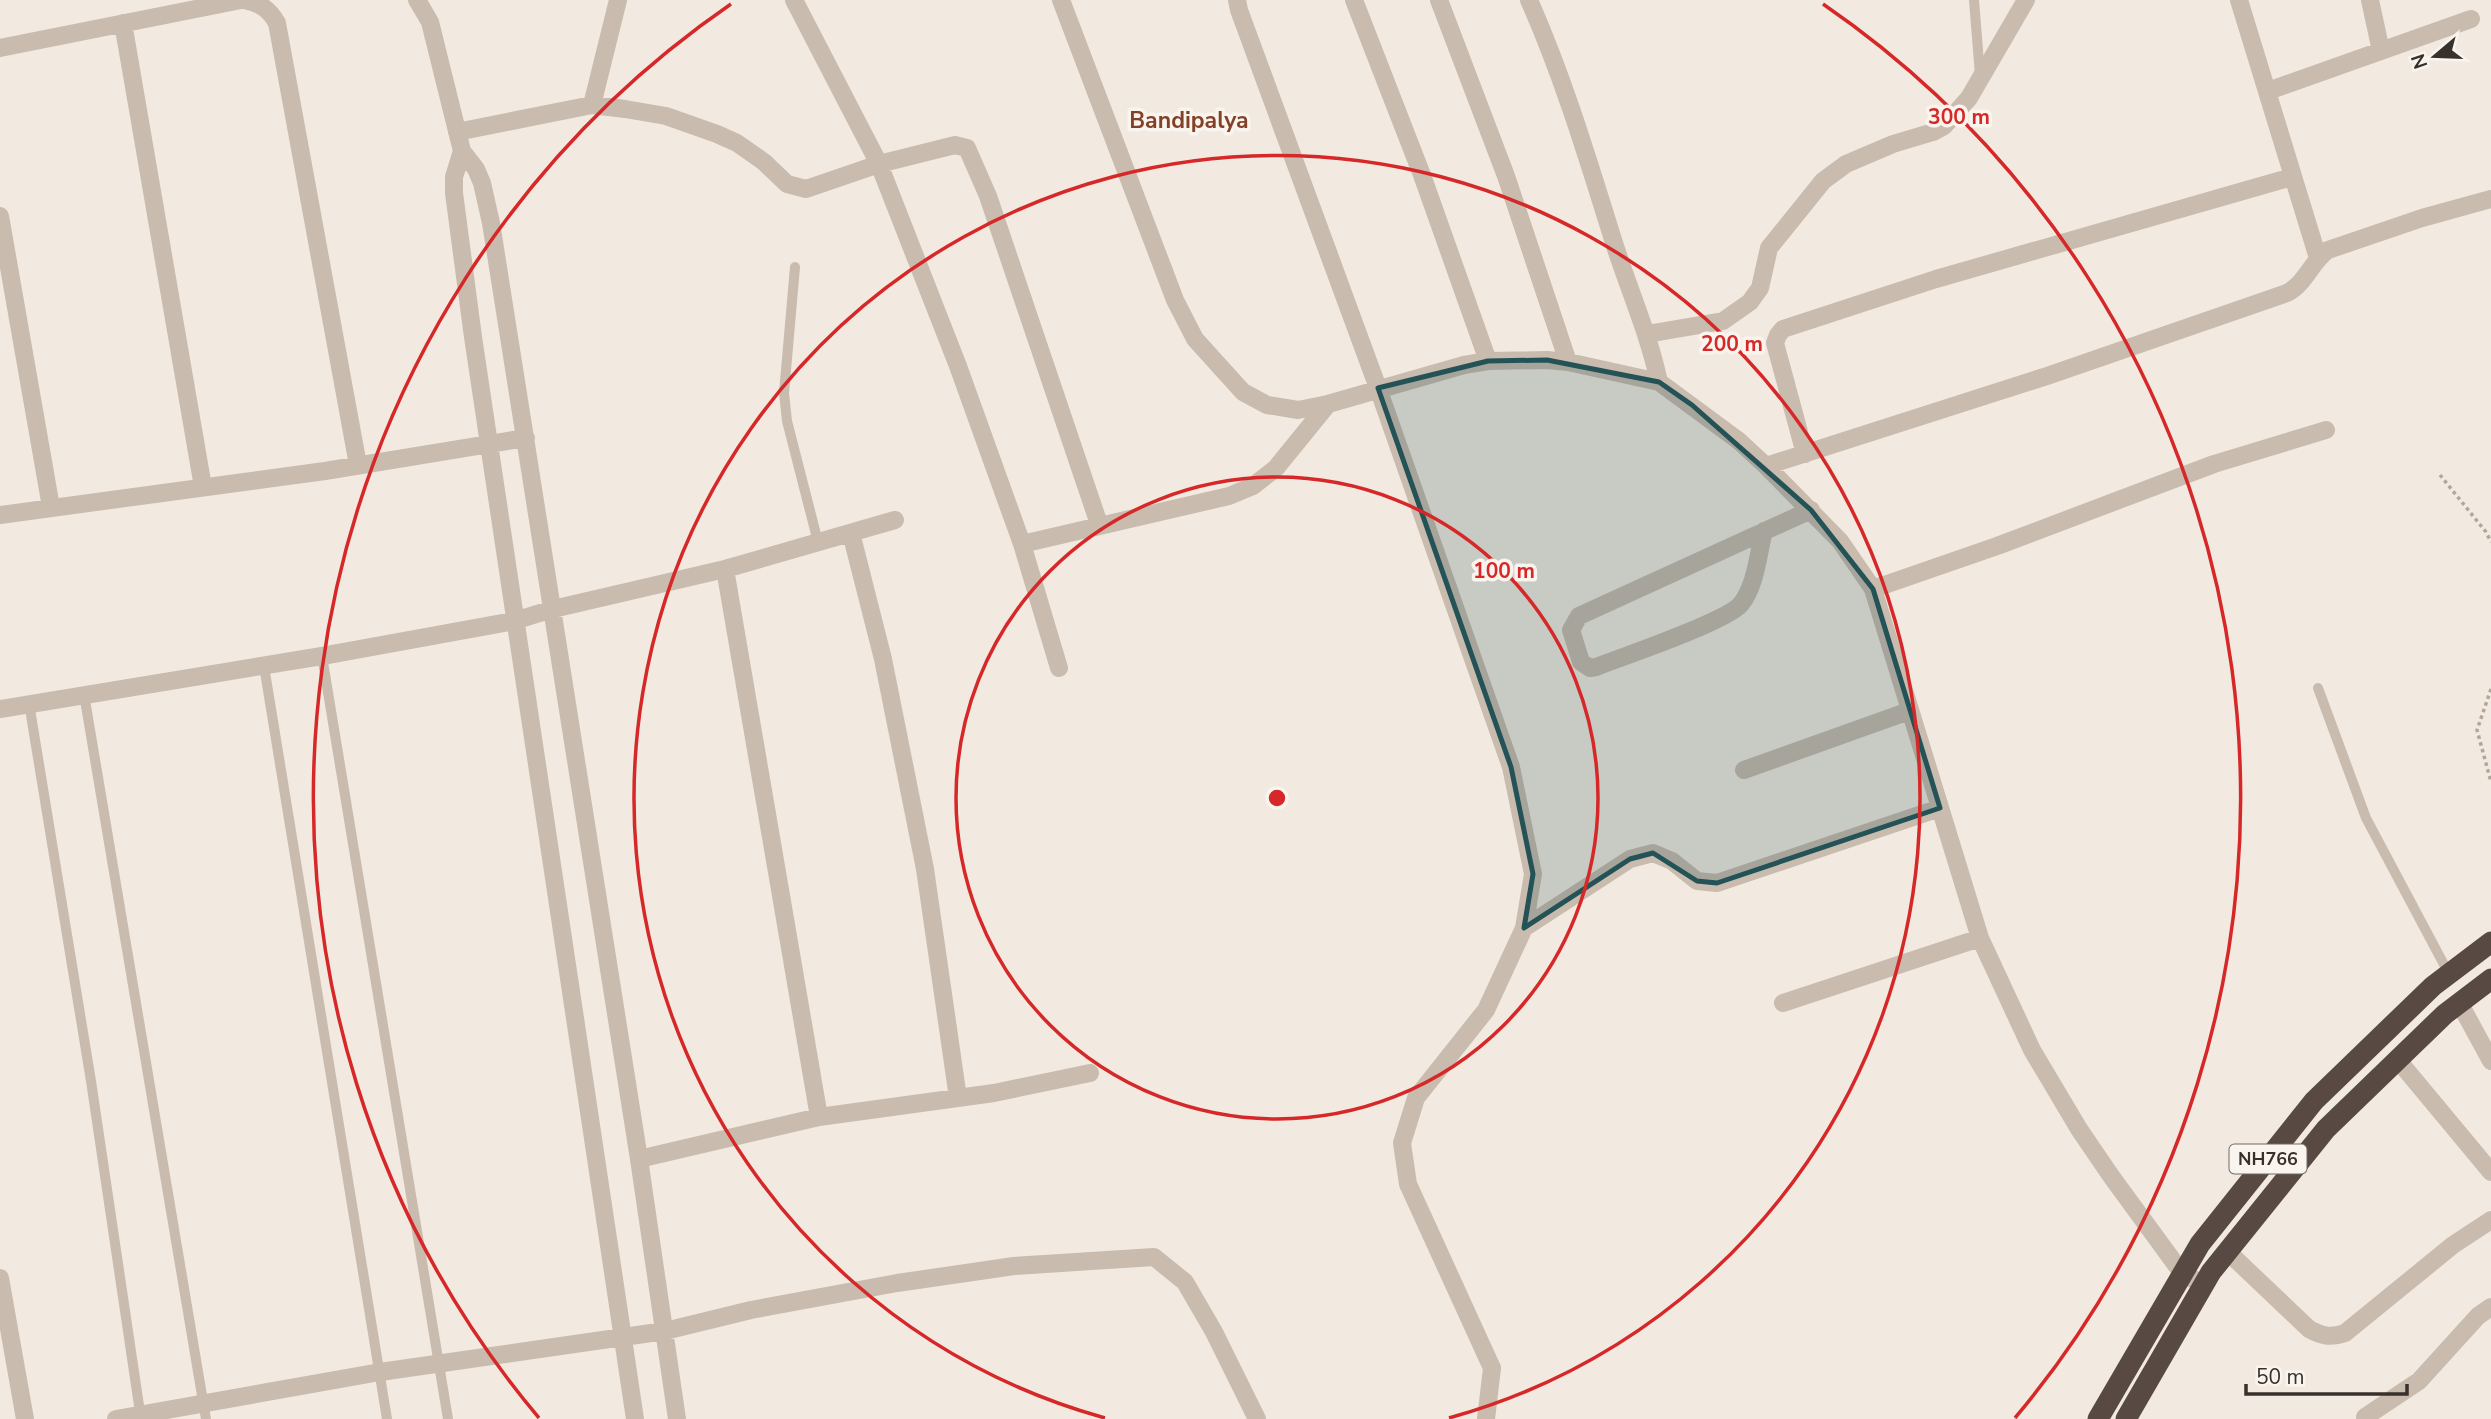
<svg xmlns="http://www.w3.org/2000/svg" width="2491" height="1419" font-family="'Nunito Sans',sans-serif">
<style>
.lines{fill:none;stroke-linecap:round;stroke-linejoin:round}
.path{stroke:#b5a597;stroke-width:3.5;stroke-dasharray:3.5 3.5;stroke-linecap:butt}
.lane{stroke:#c9bbad;stroke-width:10}
.street{stroke:#c9bbad;stroke-width:18}
.highway{stroke:#584a43;stroke-width:21}
.marked{fill:#235257;fill-opacity:0.2;stroke:#235257;stroke-width:5;stroke-linejoin:round}
.ring{fill:none;stroke:#d62828;stroke-width:3.5}
.labels{text-anchor:middle;dominant-baseline:central;stroke-width:7;stroke-linejoin:round;paint-order:stroke}
.shield{fill:#f9f4ed;stroke:#726b65;stroke-width:2}
.shield-label{font-size:18px;font-weight:bold;fill:#38302b}
.quarter-label{font-size:23px;font-weight:bold;fill:#824229;stroke:#f9f4ed}
.centre{fill:#d62828;stroke:#f9f4ed;stroke-width:3.5}
.ring-label{font-size:21px;text-anchor:middle;font-weight:bold;fill:#d62828;stroke:#f9f4ed;stroke-width:7;stroke-linejoin:round;paint-order:stroke}
</style>
<rect width="100%" height="100%" fill="#f2eae0"/>
<g class="lines">
<path class="path" d="M2440,475l46,57 5,10
M2491,689l-14,41 14,52"/>
<path class="lane" d="M1974,0l6,75
M795,267l-11,126 3,28 31,121
M322,656l126,763
M264,666l123,753
M2318,688l48,130 83,156
M84,694l122,725
M29,703l62,378 50,338"/>
<path class="street" d="M244,0c16,3 25,9 33,23l81,442
M417,0l13,22 32,129 14,18 6,14 9,40 148,936 38,260
M794,0l85,164 79,202 64,178 207,-48 24,-10 23,-18 52,-64
M1061,0l114,300 20,39 48,53 24,13 31,5 30,-6 136,-39 24,-4 59,-1 21,2 91,20 80,59 27,25 74,75 33,48 107,349 52,112 47,79 32,47 71,97 22,12
M1237,0l2,10 139,378 133,379 22,107 -9,54 -38,82 -70,88 -14,45 6,41 84,184 -6,51
M1354,0l68,175 66,186
M1439,0l67,176 62,186
M1529,0c35,79 60,163 86,246 15,46 34,89 44,136
M2239,0l79,258
M2370,0l11,51
M123,23l80,464
M0,48l241,-48
M2268,91l203,-72
M592,105l26,-105
M457,132l135,-27 33,4 41,7 51,18 20,9 27,19 23,22 19,5 73,-25 76,-19 12,3 21,48 111,328
M462,151l-8,26v16l19,144 162,1082
M0,216l51,291
M1647,334l76,-13 27,-19 10,-14 9,-40 54,-67 23,-17 47,-20 40,-12 11,-6 25,-28 57,-98
M1805,454l-30,-111 3,-8 5,-6 153,-50 356,-102
M1766,466l281,-90 240,-83c19,-10 24,-31 41,-43l94,-32 69,-19
M0,515l325,-44 201,-33
M1764,531c-6,23 -8,54 -23,73 -15,18 -117,52 -145,63l-6,1 -9,-6 -10,-32 8,-14 232,-106
M851,533l32,126 42,210 33,229
M1022,544l37,124
M725,569l94,548
M1873,589l124,-43 217,-82 112,-34
M0,709l322,-53 192,-35 39,-12 172,-40 170,-49
M1744,770l165,-59
M1524,928l106,-69 23,-6 19,8 25,20 20,2 223,-75
M1783,1003l197,-65
M2460,1004l31,57
M2397,1059l94,113
M639,1159l180,-42 175,-24 96,-20
M2228,1252l81,77c13,7 21,9 36,4l108,-88 38,-25
M0,1278l25,141
M2365,1417l54,-36 59,-65 13,-9
M116,1419l264,-47 285,-41 86,-21 146,-27 117,-17 140,-9 31,25 29,50 43,87"/>
<path class="highway" d="M2098,1419l102,-175 114,-143 119,-115 58,-44
M2126,1419l85,-147 115,-143 119,-115 46,-35"/>
</g>
<path class="marked" d="M1547,360l112,22 33,23 119,105 62,79 67,219 -223,75 -20,-2 -44,-28 -23,6 -106,69 9,-54 -22,-107 -133,-379 110,-27z"/>
<g class="ring">
<circle cx="1277" cy="798" r="321"/>
<path d="M1105 1418A643 643 0 1 1 1449 1418"/>
<path d="M539 1418A964 964 0 0 1 731 4M1823 4A964 964 0 0 1 2015 1418"/>
</g>
<g class="labels">
<rect class="shield" x="2229.5" y="1144.5" width="77" height="29" rx="5"/>
<g class="shield-label">
<text x="2268" y="1159">NH766</text>
</g>
<g class="quarter-label">
<text x="1189" y="120">Bandipalya</text>
</g>
</g>
<circle cx="1277" cy="798" r="10" class="centre"/>
<g class="ring-label">
<text x="1959" y="124">300 m</text>
<text x="1732" y="351">200 m</text>
<text x="1504" y="578">100 m</text>
</g>
<g transform="translate(2435 56) rotate(251)" stroke="#f9f4ed" stroke-width="5" paint-order="stroke">
<path d="M0-5L12 26L0 18L-12 26Z" fill="#38302b"/>
<text y="-10" font-size="19" font-weight="bold" text-anchor="middle" fill="#38302b">N</text>
</g>
<path d="M2246 1384v10h161v-10" fill="none" stroke="#38302b" stroke-width="3.5"/>
<text x="2256" y="1384" font-size="21" fill="#38302b" stroke="#f9f4ed" stroke-width="5" paint-order="stroke">50 m</text>
</svg>
